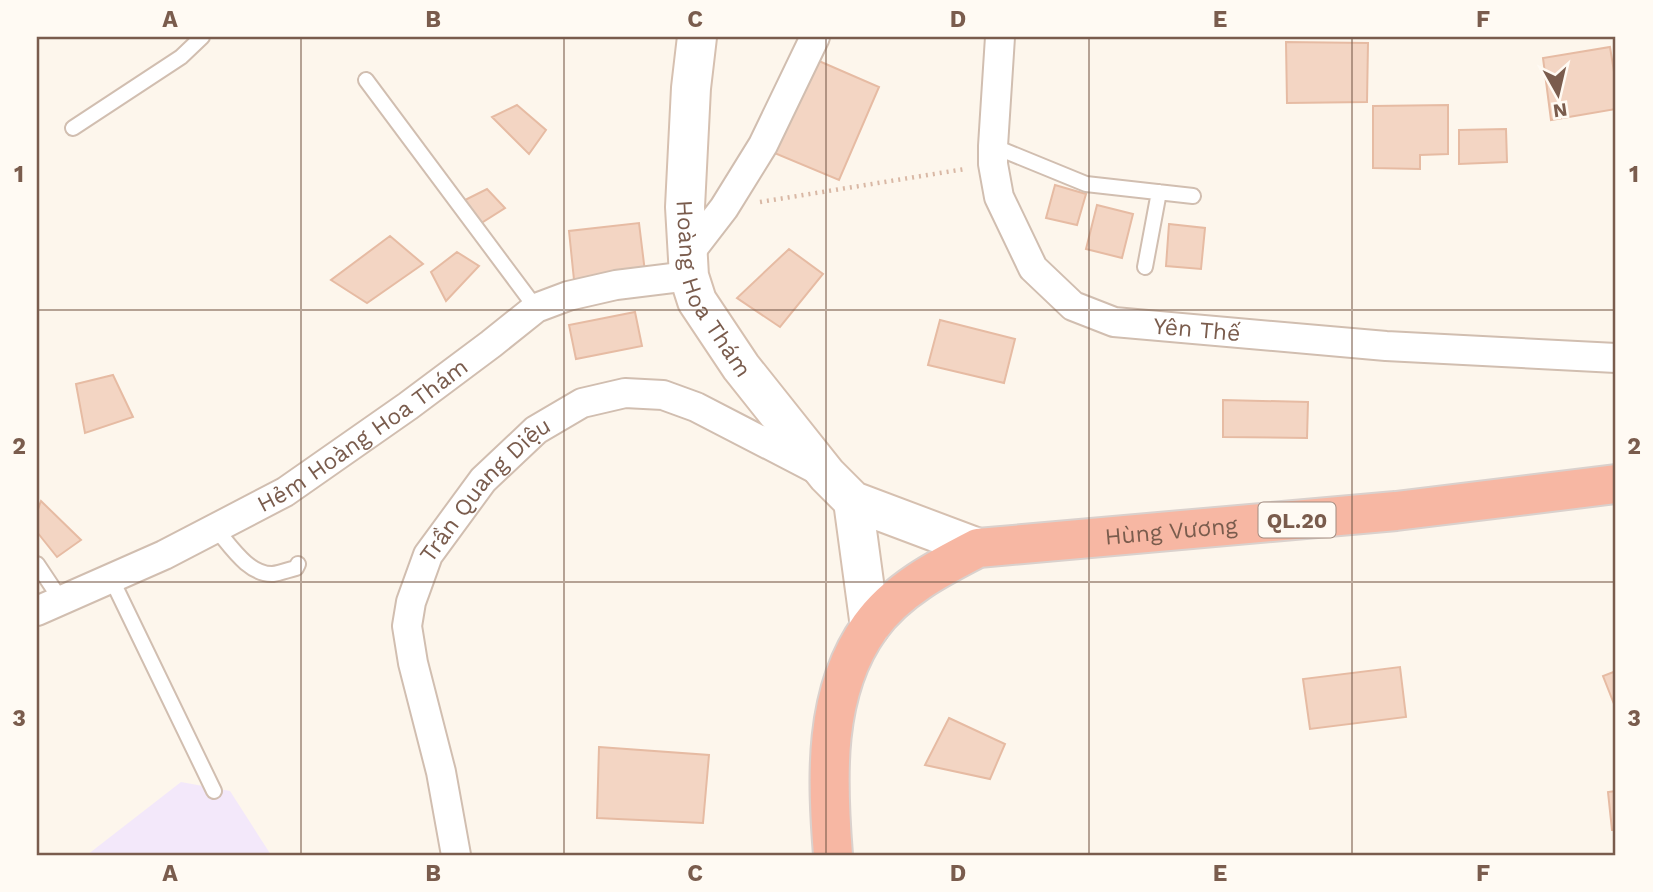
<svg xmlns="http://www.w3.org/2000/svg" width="1653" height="892" font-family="'Work Sans',sans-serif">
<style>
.education{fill:#f3e8fa}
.building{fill:#f3d5c3;stroke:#e6bba3;stroke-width:2}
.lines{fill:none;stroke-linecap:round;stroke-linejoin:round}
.lane-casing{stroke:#d1beb0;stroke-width:18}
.street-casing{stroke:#d1beb0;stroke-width:32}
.secondary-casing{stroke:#d6c0b0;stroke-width:42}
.highway-casing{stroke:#dad1cd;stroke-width:42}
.path{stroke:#d9b8a5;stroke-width:4.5;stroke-dasharray:2 5;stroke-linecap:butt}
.lane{stroke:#fff;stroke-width:14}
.street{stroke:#fff;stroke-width:28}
.secondary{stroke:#fff;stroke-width:38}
.highway{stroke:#f7b7a3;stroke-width:38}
.grid{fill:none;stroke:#7a5c4d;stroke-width:2;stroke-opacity:0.55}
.labels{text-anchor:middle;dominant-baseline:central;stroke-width:5;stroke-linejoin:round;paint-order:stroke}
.shield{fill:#fffaf3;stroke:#a28b7f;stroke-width:2}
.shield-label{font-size:21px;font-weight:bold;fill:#7a5c4d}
.street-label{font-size:23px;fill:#7a5c4d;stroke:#fffaf3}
.neatline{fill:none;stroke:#7a5c4d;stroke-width:2.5}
.grid-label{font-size:23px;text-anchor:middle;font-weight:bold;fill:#7a5c4d}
</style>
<rect width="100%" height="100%" fill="#fdf6ec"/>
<path class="education" d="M181,782l49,9 41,64h-184z"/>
<path class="building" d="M1286,42l82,1 -1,59 -80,1z
M1610,47l6,37v25l-65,11 -8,-62z
M812,58l67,29 -40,93 -67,-28z
M517,105l29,25 -17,24 -37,-37z
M1448,105v49l-28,1v14l-47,-1v-62z
M1506,129l1,33 -48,2v-34z
M1055,185l31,9 -9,31 -31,-7z
M487,189l18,19 -30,19 -12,-26z
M1097,205l36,9 -11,44 -36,-9z
M639,223l6,49 -71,8 -5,-49z
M1169,224l36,4 -4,41 -35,-3z
M390,236l33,28 -56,39 -36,-23z
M789,249l34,25 -43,53 -43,-29z
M457,252l22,14 -33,35 -15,-29z
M635,312l7,34 -66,13 -7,-34z
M940,320l75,19 -11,44 -76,-18z
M113,375l20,42 -48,16 -9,-49z
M1223,400l85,2 -1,36 -84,-1z
M41,501l40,39 -24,17 -20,-25v-20z
M1400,667l6,50 -96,12 -7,-50z
M1616,671v38l-13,-33z
M949,718l56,26 -15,35 -65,-14z
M599,747l110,8 -6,68 -106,-5z
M1616,791v39h-4l-4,-38z"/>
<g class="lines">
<g class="lane-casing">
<path id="lane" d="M366,80l170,228
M73,128l108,-71 21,-20
M993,146l93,38 107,12
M1145,267l14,-75
M215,528c15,17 33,47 58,46 7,-1 15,-4 23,-6l2,-4
M37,564l24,36
M111,578l103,213"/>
</g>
<g class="street-casing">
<g id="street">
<path id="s1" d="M1000,37l-7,109v18l6,33 34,71 40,38 41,16 272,24 230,12"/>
<path d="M687,256l37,-48 39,-63 52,-108"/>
<path id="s2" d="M37,611l127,-56 121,-63 123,-86 83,-62 45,-36 32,-12 48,-11 73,-9"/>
<path id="s3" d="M456,855l-15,-83 -28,-109 -6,-37 4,-24 17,-47 55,-75 53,-50 46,-27 43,-10 38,2 33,12 120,62"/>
</g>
</g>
<g class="secondary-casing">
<g id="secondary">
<path id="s4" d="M697,37l-6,51 -6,119 4,69 8,25 44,66 86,108 26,26 125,47"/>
<path d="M853,501l17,126"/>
</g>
</g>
<g class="highway-casing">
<g id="highway">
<path id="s5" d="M833,855c-6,-76 -10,-163 37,-228 26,-37 69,-59 108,-79l418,-37 220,-27"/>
</g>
</g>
<path class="path" d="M760,202l205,-33"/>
<use href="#lane" class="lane"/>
<use href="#street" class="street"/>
<use href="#secondary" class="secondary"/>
<use href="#highway" class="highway"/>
</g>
<path class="grid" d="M301,37v818M564,37v818M826,37v818M1089,37v818M1352,37v818M37,310h1579M37,582h1579"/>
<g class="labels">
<rect class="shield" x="1258.5" y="502.5" width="77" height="35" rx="5"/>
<g class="shield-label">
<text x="1297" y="520">QL.20</text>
</g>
<g class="street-label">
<text stroke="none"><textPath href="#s4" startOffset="259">Hoàng Hoa Thám</textPath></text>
<text stroke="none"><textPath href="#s1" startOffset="422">Yên Thế</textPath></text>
<text stroke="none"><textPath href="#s2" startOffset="371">Hẻm Hoàng Hoa Thám</textPath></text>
<text stroke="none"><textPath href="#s3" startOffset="396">Trần Quang Diệu</textPath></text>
<text stroke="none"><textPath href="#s5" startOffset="565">Hùng Vương</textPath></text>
</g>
</g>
<rect width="1653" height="892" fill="none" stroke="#fffaf3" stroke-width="77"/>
<g transform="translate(1558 94) rotate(172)" stroke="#fffaf3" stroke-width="5" paint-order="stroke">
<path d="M0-5L12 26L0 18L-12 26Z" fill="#7a5c4d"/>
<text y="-10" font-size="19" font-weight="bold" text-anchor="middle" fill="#7a5c4d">N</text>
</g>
<rect x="38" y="38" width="1576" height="816" class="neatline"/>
<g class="grid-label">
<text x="170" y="27">A</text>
<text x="433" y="27">B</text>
<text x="695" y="27">C</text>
<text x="958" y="27">D</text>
<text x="1220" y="27">E</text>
<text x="1483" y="27">F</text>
<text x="19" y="182">1</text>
<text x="1634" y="182">1</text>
<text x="19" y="454">2</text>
<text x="1634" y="454">2</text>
<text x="19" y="726">3</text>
<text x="1634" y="726">3</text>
<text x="170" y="881">A</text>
<text x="433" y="881">B</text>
<text x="695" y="881">C</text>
<text x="958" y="881">D</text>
<text x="1220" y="881">E</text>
<text x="1483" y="881">F</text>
</g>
</svg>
